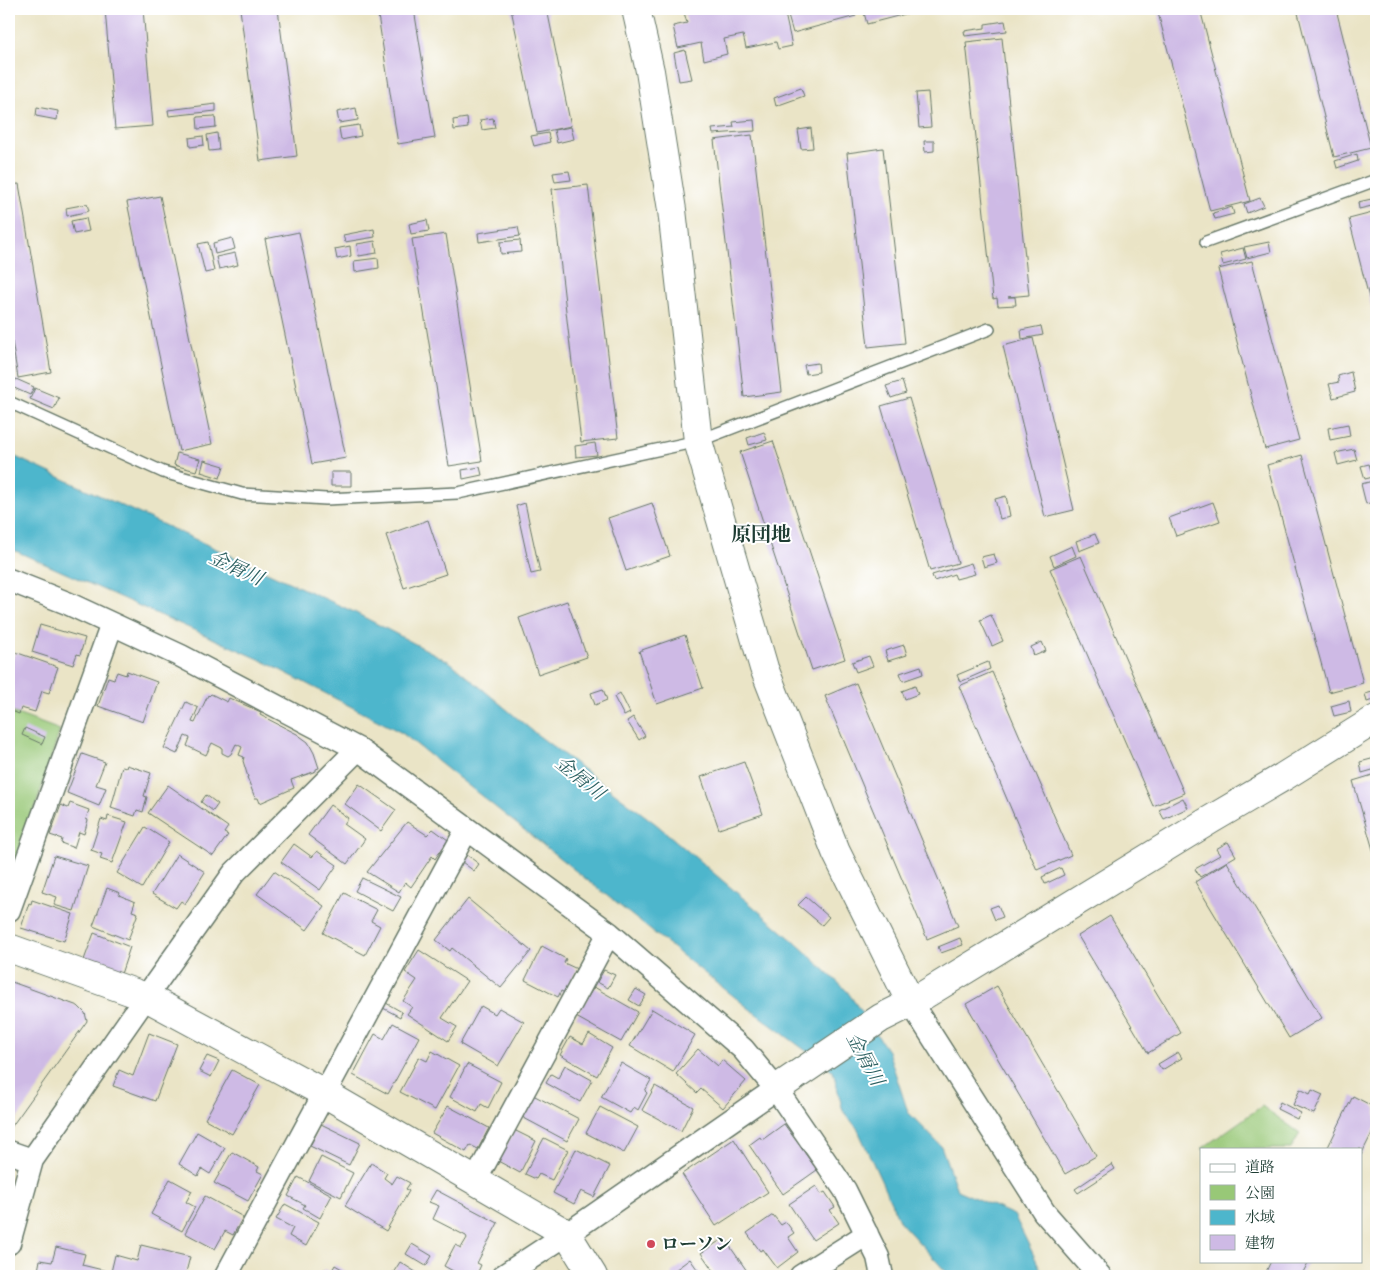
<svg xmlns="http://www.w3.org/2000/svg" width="1385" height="1285" font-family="Alegreya,'Noto Serif JP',serif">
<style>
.green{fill:#98c877;stroke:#5c8256}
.water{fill:#4db6cc;stroke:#367a80}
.building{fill:#cebae5}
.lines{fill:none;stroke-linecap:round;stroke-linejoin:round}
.service-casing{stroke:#667767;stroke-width:14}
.minor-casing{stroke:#667767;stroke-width:25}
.tertiary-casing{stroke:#667767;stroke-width:30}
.service{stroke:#fff;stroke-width:11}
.minor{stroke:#fff;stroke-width:22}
.tertiary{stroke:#fff;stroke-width:28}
.poi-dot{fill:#d1495b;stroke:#fff;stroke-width:2}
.labels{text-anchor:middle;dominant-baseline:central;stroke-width:4;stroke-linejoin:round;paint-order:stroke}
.poi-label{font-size:18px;font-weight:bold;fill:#1f3d34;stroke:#fff;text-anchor:start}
.water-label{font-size:19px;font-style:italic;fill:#2d6162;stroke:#fff}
.quarter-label{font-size:20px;font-weight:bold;fill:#1f3d34;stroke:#fff}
</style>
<rect width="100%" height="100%" fill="#fff"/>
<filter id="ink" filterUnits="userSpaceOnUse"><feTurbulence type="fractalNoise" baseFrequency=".02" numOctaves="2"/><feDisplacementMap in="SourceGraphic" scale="10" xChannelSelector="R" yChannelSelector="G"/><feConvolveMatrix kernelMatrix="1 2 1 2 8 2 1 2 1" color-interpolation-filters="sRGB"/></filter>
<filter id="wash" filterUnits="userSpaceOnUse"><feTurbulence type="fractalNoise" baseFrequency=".0096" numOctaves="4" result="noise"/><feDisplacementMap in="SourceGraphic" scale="20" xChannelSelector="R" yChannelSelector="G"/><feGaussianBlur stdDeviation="1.12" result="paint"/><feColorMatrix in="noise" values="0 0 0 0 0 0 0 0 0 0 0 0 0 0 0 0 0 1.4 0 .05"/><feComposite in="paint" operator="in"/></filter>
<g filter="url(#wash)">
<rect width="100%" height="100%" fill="#eae4c6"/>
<path class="green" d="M9,711l51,19 -51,160z
M1262,1106l38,27 -9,16h-90z"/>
<path class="water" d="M9,454l345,158 96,50 85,71 121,91 140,119 51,48 41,60 20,61 33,34 16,44 57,25 30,61h-94l-50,-54 -43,-94 -14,-17 -10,-40 -82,-61 -349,-277 -143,-74 -250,-111z"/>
<g id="blocks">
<path class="building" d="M105,9h38l10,117 -38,3z
M240,9h38l19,147 -37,5z
M377,9h37l21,129 -37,6z
M511,9h36l24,117 -34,7z
M683,9h101l8,37 -14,3 -2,-7 -30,6 -3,-13 -19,4 3,15 -23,6 -3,-17 -23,5 -5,-22 14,-3z
M786,9h69l1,7 -63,17z
M863,9h54v2l-50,13z
M1157,9h43l50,192 -40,10z
M1297,9h39l35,139 -37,9z
M1005,21l2,10 -42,5 -1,-5 21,-3v-4z
M9,25h1l5,77h-6z
M1002,38l27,257 -21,2h7l1,8 -18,1 -1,-8 -4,1 -27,-257z
M685,50l7,29 -13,2 -5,-28z
M801,88l3,8 -28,10 -2,-8z
M928,92l3,35 -12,1 -3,-35z
M216,104v7l-47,5 -1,-6z
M37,107l21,4 -1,9 -21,-4z
M356,108l2,12 -19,3 -2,-11z
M215,116l1,11 -18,2 -1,-12z
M467,118l1,10 -14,2 -1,-10z
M493,118l2,10 -13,2 -2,-10z
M754,120l1,11 -42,3 -1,-5 22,-2 -1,-5z
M359,125l2,11 -20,4 -2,-12z
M571,127l3,12 -17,4 -3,-13z
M811,128l2,20 -12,1 -3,-19z
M217,133l2,17 -10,1 -2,-16z
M548,133l2,9 -16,4 -3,-10z
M752,135l30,257 -38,5 -30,-257z
M203,136l1,9 -14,2 -1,-9z
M924,141h10v10l-9,1z
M883,148l22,195 -37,4 -21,-194z
M1376,149v15l-5,-12z
M1357,154l1,7 -21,7 -2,-7z
M569,171l2,9 -16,2 -2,-9z
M19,184l32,188 -33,6 -9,-55v-138z
M588,185l30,253 -37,4 -29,-253z
M160,196l52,248 -33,7 -52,-249z
M1260,198l4,8 -17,7 -3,-9z
M1376,198v7l-17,4 -1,-7z
M87,204l2,7 -22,5 -1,-8z
M1232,207l2,7 -19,5 -2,-6z
M1376,212v113l-27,-106z
M86,218l3,13 -15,3 -3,-13z
M427,220l2,11 -18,3 -2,-10z
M518,227l2,9 -41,6 -1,-9z
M374,229l1,8 -30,5 -2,-7z
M299,232l47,226 -34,6 -47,-225z
M446,234l36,227 -33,5 -37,-227z
M232,238l3,11 -20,5 -2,-11z
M520,240l1,12 -20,2 -1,-12z
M375,241l2,12 -18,3 -2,-12z
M208,242l6,29 -9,2 -7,-29z
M1269,242l2,10 -24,6 -3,-11z
M350,246l1,10 -14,3 -2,-10z
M1243,248l3,11 -23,6 -3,-11z
M235,253l3,12 -19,4 -3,-12z
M378,258l1,10 -24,4 -1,-11z
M1252,261l47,179 -34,9 -47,-180z
M1041,326l2,9 -21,4 -1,-9z
M1033,338l41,172 -29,7 -42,-171z
M818,363l1,9 -13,2 -2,-9z
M1351,372l4,20 -22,6 -4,-14 10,-2 -1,-6z
M16,379l18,8 -4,8 -18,-8z
M902,381l4,12 -15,5 -5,-12z
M35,388l24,10 -5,11 -24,-10z
M909,398l49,165 -28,8 -49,-165z
M1348,424l2,12 -20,4 -2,-12z
M764,432l3,8 -18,5 -2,-7z
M773,441l72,218 -33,11 -72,-218z
M595,443l2,12 -21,2 -1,-11z
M1354,449l3,11 -19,5 -3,-12z
M177,453l23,6 -4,12 -22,-6z
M1302,455l61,228 -34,9 -62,-227z
M204,460l20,6 -4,12 -19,-6z
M1369,464l4,13 -8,2 -4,-13z
M480,467l2,8 -19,4 -1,-9z
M331,472h20v14h-20z
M1373,481l3,20 -10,3 -5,-20z
M1006,496l4,20 -10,3 -5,-20z
M1213,502l7,19 -44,15 -7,-18z
M525,503l15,69 -9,2 -15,-68z
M652,503l18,53 -44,15 -18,-53z
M428,520l18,54 -42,14 -18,-53z
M1095,534l4,9 -20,8 -3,-10z
M1072,546l4,10 -22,10 -4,-10z
M994,554l3,9 -13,4 -3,-10z
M1081,556l103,237 -31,13 -103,-237z
M971,563l4,11 -19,5 -2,-5 -20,7 -2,-6z
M567,601l20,56 -49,17 -19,-56z
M991,615l12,26 -11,5 -12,-26z
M40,625l45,13 -5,17 -3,-1 -4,11 -41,-13z
M685,635l18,53 -46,16 -18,-53z
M1042,642l4,9 -12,5 -3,-9z
M904,645l3,10 -19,6 -3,-10z
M15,652l43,15 -9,26 -7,-2 -7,21 -14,-4 -2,6 -10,-4v-40z
M869,656l4,10 -17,6 -4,-10z
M988,662l2,7 -30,13 -3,-7z
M921,666l2,8 -20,7 -3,-8z
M127,671l30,11 -14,40 -45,-16 10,-29 6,2 3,-7 9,3z
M992,672l79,183 -34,15 -78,-184z
M856,683l102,243 -31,13 -102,-243z
M915,686l3,8 -13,5 -3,-8z
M603,689l4,11 -12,5 -4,-12z
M1376,691v8l-9,3 -2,-8z
M620,693l10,20 -6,3 -10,-19z
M211,694l16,8 2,-4 32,14 -1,3 37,19 11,8 6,11 5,15 -3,1v2l-25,9 3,8 -34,15 -2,-5h-3l-8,-21h1l-5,-16 1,-4 -5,-2 3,-8 -6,-3 -5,10 -3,2 -6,-3v-5l-10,-5 -6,12 -19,-9 3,-8 -5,-2 -8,18 -13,-6 22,-46 12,6 -6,14 3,1 13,-28 1,1z
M1349,701l2,11 -17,4 -3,-10z
M633,717l12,19 -6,4 -12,-19z
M25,728l20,9 -3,7 -20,-9z
M82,754l23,8 -9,23 10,3 -7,18 -32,-13z
M1375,758l1,11 -14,4 -2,-11z
M744,762l19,52 -44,15 -18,-52z
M127,765l24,8 -7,23 3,1 -4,15 -6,-2 -2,6 -24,-8 11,-41 4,1z
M1376,774v86l-23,-79z
M359,784l37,26 -15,21 -36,-27z
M168,785l60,42 -4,6 4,2 -15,21 -65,-43z
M206,795l12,9 -5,7 -12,-9z
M1183,798l5,10 -24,11 -5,-9z
M70,803l19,7 -3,9 2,1 -4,14 -5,-2 -5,16 -13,-5 1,-4 -12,-4 11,-30 7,3z
M330,805l18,13 -4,6 21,15 -18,25 -39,-29z
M108,816l19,6 -15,41 -12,-4 2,-5 -11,-4 10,-31 6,2z
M407,822l20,13 6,-6 15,11 -13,19 -3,-3 -21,31 -6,-5 -6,10 -32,-20z
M145,827l24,15 -27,46 -25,-15z
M1228,842l8,14 -36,21 -5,-8 25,-14 -4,-6z
M294,844l18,13 5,-6 20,14 -17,25 -39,-28z
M177,854l28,18 -20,32 -4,-3 -5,7 -24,-14z
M467,855l12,9 -5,7 -12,-9z
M54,856l34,10 -14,45 -20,-6 3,-8 -15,-5z
M1227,862l95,156 -33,20 -94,-156z
M1061,868l3,7 -19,9 -3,-7z
M274,871l50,35 -17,24 -50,-36z
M362,878l39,19 -8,14 -38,-20z
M107,888l13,5 -1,2 16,7 -3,9 6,2 -10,27 -35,-14z
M344,893l33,17 -6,11 9,5 -15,29 -42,-22z
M806,897l23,20 -7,8 -24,-20z
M468,899l63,52 -30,37 -49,-40 -2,3 -14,-11z
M32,900l41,14 -9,27 -43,-13 8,-25 2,1z
M998,905l5,12 -8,3 -5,-12z
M1110,916l71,117 -33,20 -70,-117z
M94,933l36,14 -9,27 -37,-14z
M960,938l3,7 -22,8 -3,-6z
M542,946l24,13 -2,4 13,6 -12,24 -4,-2 -3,6 -33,-17z
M419,950l48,31 -25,37 15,9 -9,14 -41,-27 5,-7 -9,-6 14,-21 -12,-8z
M604,970l11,5 -7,13 -11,-6z
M9,981l69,25 7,7 2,8 -75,105 -3,-1z
M997,986l99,170 -31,18 -99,-170z
M594,987l44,25 -17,30 -45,-25z
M636,989l10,6 -7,11 -10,-6z
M386,1003l16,9 -2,5 -17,-9z
M481,1006l14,8 4,-6 25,14 -26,44 -38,-22z
M652,1009l43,26 -22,37 -43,-26z
M393,1023l26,14 -31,57 -35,-19 22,-41 9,5z
M149,1033l28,11 -22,57 -42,-15 6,-16 14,6z
M589,1034l23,14 -15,28 -37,-21 10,-18 13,7z
M698,1049l20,17 4,-6 24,21 -23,27 -22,-19 -4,4 -21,-19z
M432,1051l27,15 -24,44 -35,-18 19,-35 8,4z
M1178,1052l4,6 -20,12 -4,-6z
M207,1056l12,5 -8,16 -12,-6z
M621,1063l30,17 -6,11 2,2 -9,17 -4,-3 -4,6 -29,-16z
M467,1064l34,18 -13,26 -7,-4 -4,8 -27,-15z
M565,1065l27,15 -12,22 -34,-19 5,-9 7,4z
M232,1070l28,15 -28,49 -27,-15z
M655,1086l38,21 -12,24 -39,-21z
M1300,1089l10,5 2,-4 11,5 -9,19 -21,-9z
M533,1095l46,24 -12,22 -45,-24z
M1353,1096l23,12v17l-15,30v-6h-34z
M1280,1102l21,11 -4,6 -20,-10z
M448,1106l41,22 -11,21 -8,-4 -4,7 -34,-19z
M600,1107l38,20 -14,26 -38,-20z
M321,1124l39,19 -11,22 -39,-19z
M784,1124l33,46 -34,24 -34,-49 11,-8 2,3z
M514,1130l22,11 -16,32 -22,-12z
M197,1132l28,16 -15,26 -8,-5 -4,7 -19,-12z
M544,1138l24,12 -16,30 -13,-6 -3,5 -11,-5z
M734,1139l34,53 -52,34 -34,-52z
M576,1149l34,17 -16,31 -13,-6 -7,13 -21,-11z
M232,1152l27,15 -2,4 6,3 -15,27 -34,-18z
M321,1157l32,16 -12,24 -32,-16z
M371,1163l16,10 -3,5 8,6 5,-8 13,7 -4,6 3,2 -23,40 -41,-25z
M1112,1164l3,5 -37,24 -3,-4z
M298,1177l34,18 -12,23 -17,-10 2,-3 -17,-9z
M170,1179l22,12 -6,11 9,5 -13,24 -31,-17z
M816,1186l5,8 4,-2 10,15 -5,3 9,13 -26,17 -24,-36z
M436,1190l62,33 -21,40 4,2 -5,11h-14l-18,-10 11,-21 6,3 6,-10 -1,-2 -33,-17 6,-13 -10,-4z
M205,1196l38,21 -10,18 -8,-4 -10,18 -30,-16z
M285,1204l34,18 -13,24 -17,-10 4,-8 -17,-9z
M773,1215l8,10 5,-3 8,11 -6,4 10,15 -21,16 -14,-19 -3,2 -13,-18z
M724,1238l23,33 -4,3 1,2h-27l-16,-23z
M412,1244l20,12 -6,10 -20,-12z
M141,1245l49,12 -5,19h-148l3,-16 12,2 4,-15 29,7 -3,11 29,7 4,-17 22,6z
M690,1259l12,17h-29l-2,-3z
M1271,1261h38l-8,15h-37z
M400,1262l22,14h-31z
M335,1265l19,11h-34l4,-7 7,3z
M559,1270l4,6h-13z"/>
</g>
</g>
<g filter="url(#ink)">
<use href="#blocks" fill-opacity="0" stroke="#667767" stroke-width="1"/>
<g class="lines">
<g class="service-casing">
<path id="service" d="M1206,242l170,-62
M9,402l154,70 79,22 84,5 132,-6 240,-52 291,-112"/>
</g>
<g class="minor-casing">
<path id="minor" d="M9,580l58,23 114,53 177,93 251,184 134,116 33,40 69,101 33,67 4,19
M9,910l103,-286
M911,1003l133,209 56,64
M9,1152l23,8
M475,1181l134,-248
M9,1243l23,-83 114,-163 88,-124 124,-124
M226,1276l241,-447
M503,1276l64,-42 209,-145
M801,1276l66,-42"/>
</g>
<g class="tertiary-casing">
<path id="tertiary" d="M636,9l14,62 22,139 26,231 66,227 72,184 75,151 299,-183 73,-43 93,-58
M9,948l137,49 178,96 243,141 26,42
M776,1089l105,-71 30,-15"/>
</g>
<use href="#service" class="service"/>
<use href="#minor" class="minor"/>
<use href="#tertiary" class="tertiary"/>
</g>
</g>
<circle class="poi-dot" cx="651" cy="1244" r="5"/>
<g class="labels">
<g class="poi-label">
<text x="661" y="1244">ローソン</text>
</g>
<g class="water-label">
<text transform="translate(236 568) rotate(25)">金屑川</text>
<text transform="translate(580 778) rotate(39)">金屑川</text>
<text transform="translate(865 1059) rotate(62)">金屑川</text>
</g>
<g class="quarter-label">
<text x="761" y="534">原団地</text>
</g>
</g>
<rect width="1385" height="1285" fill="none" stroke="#fff" stroke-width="30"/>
<rect x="1200" y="1148" width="162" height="115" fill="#ffffff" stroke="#a5b1ae"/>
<rect x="1210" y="1164" width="25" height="8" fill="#ffffff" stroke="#a5b1ae"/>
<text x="1245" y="1172" font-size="15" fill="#1f3d34">道路</text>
<rect x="1210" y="1185" width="25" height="15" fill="#98c877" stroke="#a5b1ae"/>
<text x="1245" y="1198" font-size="15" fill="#1f3d34">公園</text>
<rect x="1210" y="1210" width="25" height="15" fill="#4db6cc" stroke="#a5b1ae"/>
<text x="1245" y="1222" font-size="15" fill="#1f3d34">水域</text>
<rect x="1210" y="1235" width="25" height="15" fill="#cebae5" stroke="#a5b1ae"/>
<text x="1245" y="1248" font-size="15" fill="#1f3d34">建物</text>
</svg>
